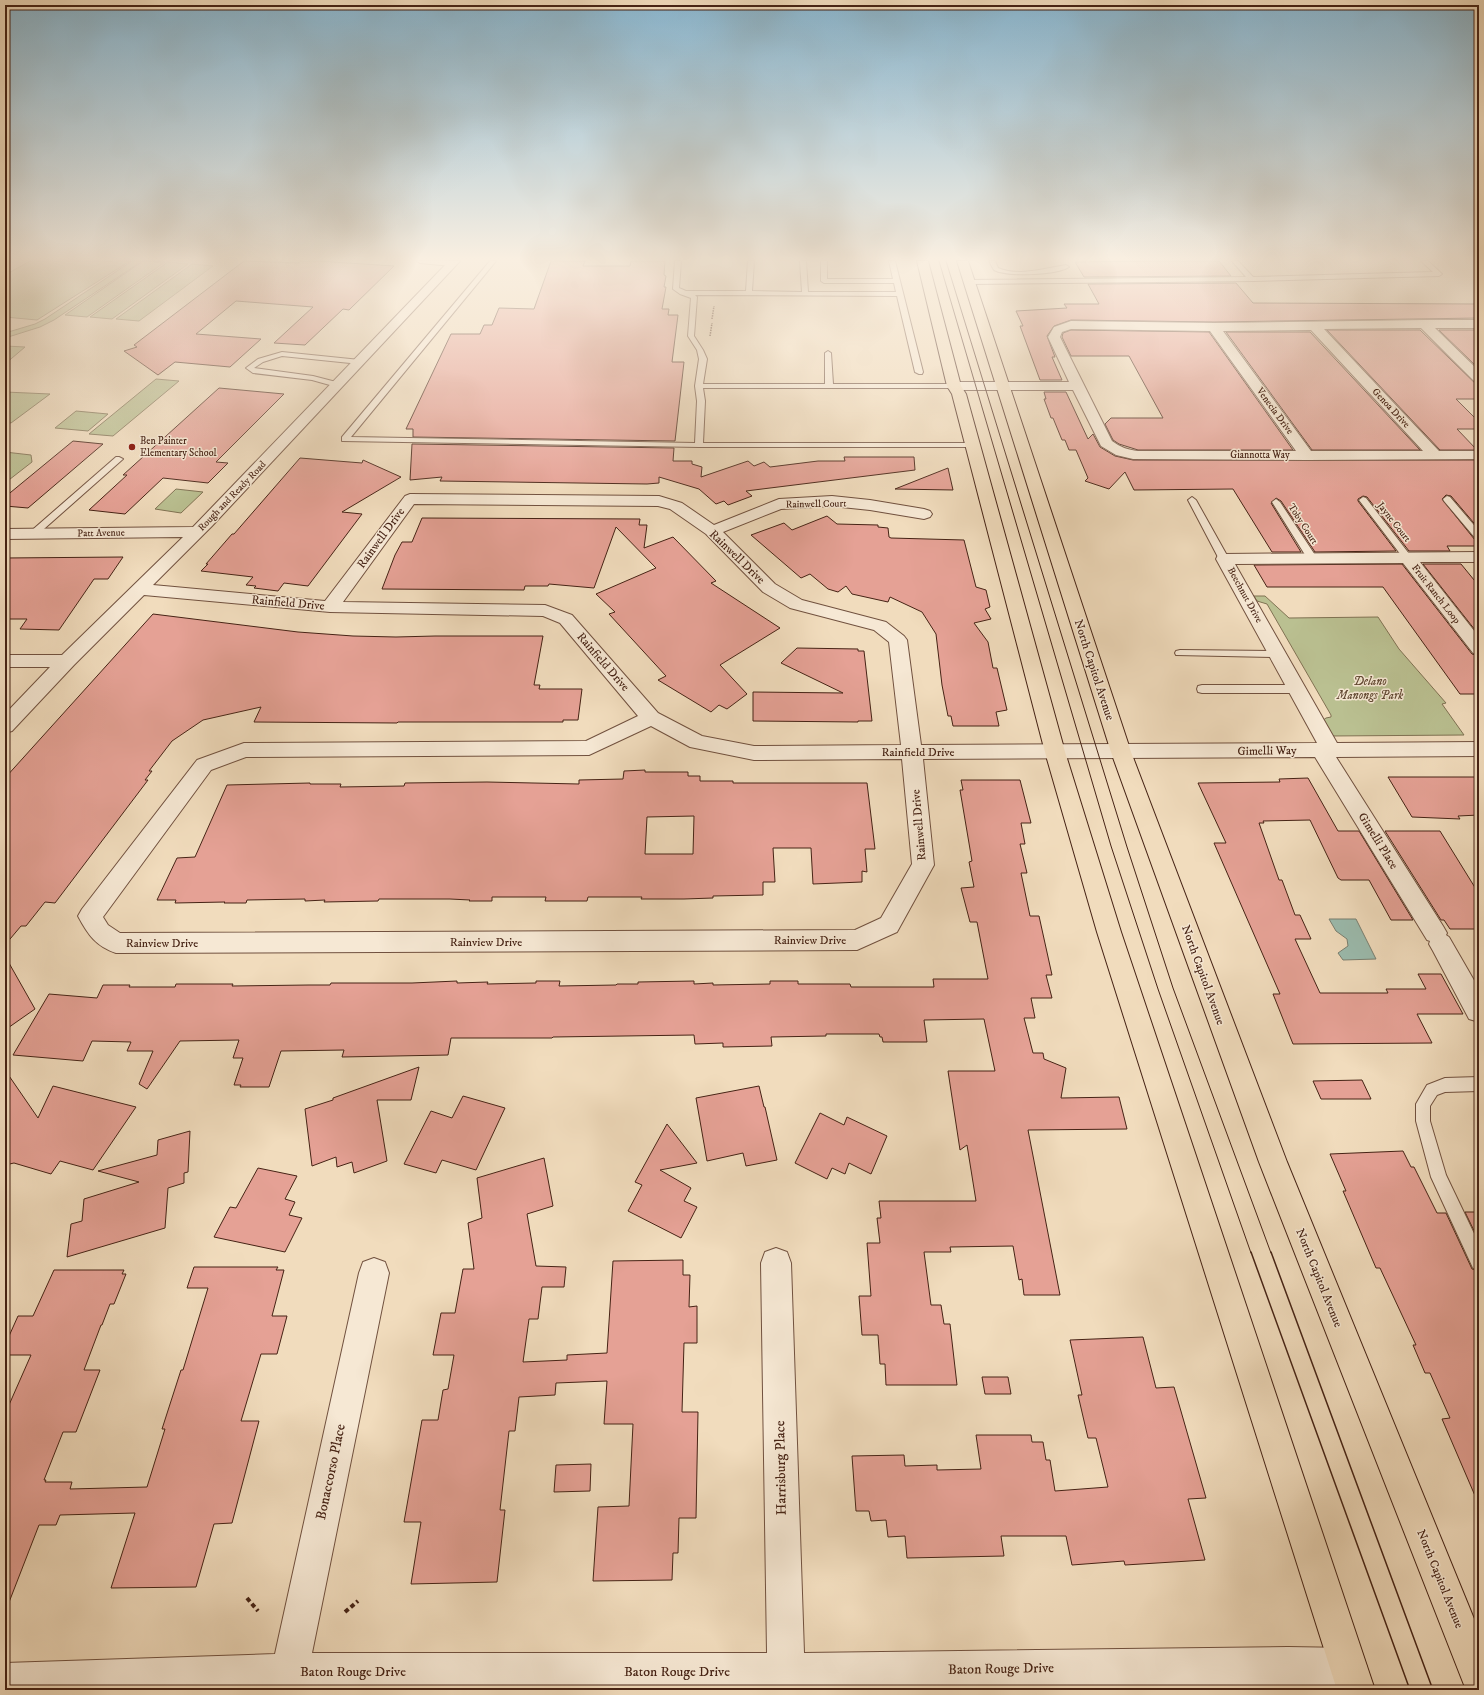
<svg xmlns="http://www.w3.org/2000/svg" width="1484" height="1695" font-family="'IM FELL DW Pica',serif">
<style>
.green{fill:#bac091;stroke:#807253}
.water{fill:#9bbcaf;stroke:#797f71}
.building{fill:#e5a195;stroke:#462315;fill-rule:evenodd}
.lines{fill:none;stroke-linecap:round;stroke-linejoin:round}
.service-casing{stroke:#71513f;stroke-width:2}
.minor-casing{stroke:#71513f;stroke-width:2}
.primary-casing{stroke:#462315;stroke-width:2}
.path-far1{stroke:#462315;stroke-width:1.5;stroke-dasharray:1.5 1;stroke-linecap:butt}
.path{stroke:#462315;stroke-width:4;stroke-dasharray:4.5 3;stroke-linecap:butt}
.service{fill:#f6e8d4;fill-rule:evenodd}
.minor{fill:#f6e8d4;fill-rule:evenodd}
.primary{fill:#f1dcbd;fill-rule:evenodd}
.tram-far1{stroke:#462315;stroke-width:1}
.tram{stroke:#462315;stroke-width:1.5}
.poi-dot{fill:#8f2418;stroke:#f6e8d4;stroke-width:1.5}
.labels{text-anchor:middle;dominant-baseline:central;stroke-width:3;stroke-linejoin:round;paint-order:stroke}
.far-street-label{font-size:10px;fill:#462315;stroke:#f6e8d4}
.far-poi-label{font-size:10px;fill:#462315;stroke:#f6e8d4;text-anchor:start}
.street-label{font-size:12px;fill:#462315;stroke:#f6e8d4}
.park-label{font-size:12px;font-style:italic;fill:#634a34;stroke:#f6e8d4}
.near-street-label{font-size:14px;fill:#462315;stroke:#f6e8d4}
</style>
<rect width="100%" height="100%" fill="#f1dcbd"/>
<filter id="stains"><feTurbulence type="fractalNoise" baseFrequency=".005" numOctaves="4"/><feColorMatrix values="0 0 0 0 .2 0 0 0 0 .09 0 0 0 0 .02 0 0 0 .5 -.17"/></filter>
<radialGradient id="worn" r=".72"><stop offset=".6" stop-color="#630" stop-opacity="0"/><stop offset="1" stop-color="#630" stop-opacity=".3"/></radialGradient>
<path class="green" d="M30,261h100l-93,59 -32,-3v-42z
M132,261h10l-88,59 -14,7 -35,11v-5l30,-9 10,-5z
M143,261l22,1 -78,55 -22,-2z
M168,262l20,2 -76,55 -22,-2z
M192,264l21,2 -74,55 -23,-2z
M5,346l20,1 -20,17z
M156,379l23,2 -66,55 -24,-2z
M5,392l45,2 -39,29 -6,-1z
M76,411l32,3 -20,17 -33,-3z
M5,452l26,3 1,7 -27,21z
M176,489l27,3 -22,21 -26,-4z
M1254,596h11l24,22 89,-1 21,32 47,54 -4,1 22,31 -133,1 -9,-15 4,-3 5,-1v-2l-64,-111 -10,-3z"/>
<path class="water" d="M1329,919h27l20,40 -33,1 -5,-7 10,-7 -1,-7 -11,-8z"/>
<path class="building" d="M244,261l54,2 3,-2h17l76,5 -45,44 -6,-1 -38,36 -31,-2 39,-36 -77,-6 -40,33 65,5 -31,28 -55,-5 -17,13 -34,-24 13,-4 -3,-2z
M551,261h34l-2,5h47l1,-5h34l-1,14 2,1 -2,11h2l-4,22h7l-1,6h10l-6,47h12l-9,79 -262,-4v-8h-7l45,-95h29l4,-9h8l7,-17 35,1z
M1157,261h62l12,15 -147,1 -9,-15z
M1236,283l17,20 226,1v14l-265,4 -143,-2 -17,6 -7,10 8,21h-3l10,23h-22l-20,-54h3l-7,-15 51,-3 -3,-4h35l-11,-20z
M1071,330l138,2 84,118h-155l-19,-6 -6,-4 -8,-16 6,-6h52l-34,-62h-58l-9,-19 1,-4z
M1327,330h93l59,57v12h-23l23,23v7h-22l20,21h-37z
M1439,330h40v34h-5z
M1226,332h84l110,118h-108z
M219,388l65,6 -68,68 12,1 -20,20 -45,-5 -38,36 -36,-4 38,-35h-4z
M1044,392h22l22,47 5,-5 7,13 15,9 18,4h346v69l-28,-33 -5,-1 -4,4 33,41 4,1v5h-32l3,5h-41l-42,-54 -4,-1 -5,3v2l38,50 -81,1 -34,-51 -5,-3 -5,5 30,49h-29l-39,-63 -99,1 -9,-18 -16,17 -24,-8 3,-3 -12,-28h-7l-4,-10h-3l-9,-22h-2l-7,-19h2z
M73,441l30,3 -75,64 -23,-2v-9z
M412,444l262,4 -1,13h19v3l10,3 -1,10 47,-16 6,5 10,-4 6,5 48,-6h27l-1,-4h70l1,13 -169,21 6,5 -24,9 -4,-4 -8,3 -17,-15 -40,-12v6l-12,1 -207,-3 2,-4 -32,3z
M300,458l62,5 1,-3 38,17 -59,35 20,2 -54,72 -24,-3 -6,8 -24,-3 2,-2 -10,-1 7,-8 -52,-6 7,-7h-2l26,-30h2z
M948,468l5,22 -58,-1z
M827,516l10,8 41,1v2l10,1 1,9 2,1 73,2 12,47 10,3 4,17 -5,2 6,10 -17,4 14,19 5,26h4l10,42 -11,2 3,14h-46l-2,-10h-3l-6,-31 -6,-51 -14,-22 -32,-15 -2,5 -36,-8 -6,-8 -8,6 -10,-3 -18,-15 -9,4 -50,-43 33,-12 8,7z
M422,518l218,1 -1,6h8l-3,23 29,-11 43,44 -5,2 69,45 -60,37 27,29 -20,15 -8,-4 -8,7 -53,-32 8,-4 -57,-62 6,-2 -19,-18 60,-26 -40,-41 -22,61 -45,-4 -1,2h-23l-1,4 -142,-1 13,-34 7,-13h10z
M123,557l-15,22h-14l-35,51 -39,-1 7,-10h-22v-61z
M1402,564l70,90 7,2v38h-19l-77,-107h-116l-13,-22z
M1423,564h38l18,22v49z
M153,614l145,18 55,4 43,1 39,-1h108l-9,49h6l-1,4h43l-4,31h-15v2h-165l-1,1 -143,-1 7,-15 -58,13 -31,21 -23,30h3l-7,9h3l-93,123 -10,-1 -19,24h-5l-16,19v-167z
M797,648l61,1v2h6l8,70h-14v1l-105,-1v-29l90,1 -62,-30z
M645,770v2h43v4h12v5h33v2h134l8,66h-10l2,23 -5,-1v11l-49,2 -2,-36h-38l2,34h-12v13l-50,1v2l-29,1h-43l1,-2h-54l-1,4h-42l1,-4h-54v4h-23l1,-1 -20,-1h-71l-1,2 -54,1 1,-2 -20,1v-2l-58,1 -1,3h-22l1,-1 -50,1 1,-3h-19l20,-42 18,-1 32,-72 83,-2v1h31l-1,3 64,-1 1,-3 82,-1 92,2v-4l44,-1 1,-8zM694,816l-1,38h-48l2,-37z
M1388,777h91v38l-21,1 2,3 -48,-2z
M1308,778l30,53h21l54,89h-22l-22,-40h-28l-3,-2 -28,-58 -47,1 1,2h-5l20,57h3l13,35h5l11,24h-16l25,54h68l-2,-4h40l-8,-15h23l22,40h-46l15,29 -139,1 -20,-50h7l-66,-151h12l-28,-60 82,-1 -1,-3z
M961,780h59l11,43h-10l4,21h-5l7,29h-6l9,43h9l13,59h-6l6,23h-21l4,20h-11l9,35h10l1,6 22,9 -5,30 58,-1 8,32 -99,1 32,165h-36l-2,-16 -3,1 -6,-34 -63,1 1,5h-27l7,53h10l3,19h6l7,61h-71l-1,-21h-5l-2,-29h-16l-3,-39h12l-4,-53h13l-3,-25h4l-2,-17h97l-9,-56 -7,5 -12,-79h47l-11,-52 -60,1 3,22h-44l-1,-5h-2l-1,-3h-53v2l-55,1 1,9 -49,1v-4l-28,1 -1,-9 -141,2 -1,1h-101l-3,17 -106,2 2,-7 -63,1 -12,36h-29l1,-2h-7l9,-27h-10l6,-18 -59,1 -33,48 -8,-5 14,-33h-26l4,-9 -39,-1 -9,20 -70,-6 36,-61 48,4 6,-13h27l-1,2h46l1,-3h57l-1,2 77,-1h21l1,-2h81l45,-2v2l31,-1 -1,2 49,-1v-2h24l-1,5 57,-1 1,-1h21v-2l56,-1v3l19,-1v2l57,-1v-3h28v3h52l1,3h83l-1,-8h55l-11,-57h-7l-9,-34 13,-1 -5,-25 3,-1 -12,-71h3z
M1385,831h55l39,63v35h-29l-6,-9h-3z
M5,956l30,53 -30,21z
M419,1067l-8,33h-34l10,61 -33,12 -2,-11 -15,5 -1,-10 -24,9 -7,-57 28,-9v-2z
M5,1070l33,48 15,-32 83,21 -43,63 -33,-9 -9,13 -37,-11 -9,2z
M1362,1080l9,19h-50l-8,-18z
M759,1086l5,21h1l12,53 -31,6 -3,-13 -36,8 -11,-63z
M463,1096l42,12 -29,62 -34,-10 -6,13 -32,-9 27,-53 21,7z
M820,1113l24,12 3,-8 40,19 -16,38 -22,-11 -4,11 -13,-6 -5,11 -32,-16z
M667,1124l30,39 -37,7 31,18 -7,13 13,6 -16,31 -53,-27 14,-26 -7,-3z
M190,1131l-2,41 -4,1v10l-16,5 -3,40 -98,29 4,-33 11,-3 2,-22 55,-17 -41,-11 59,-16 1,-15z
M1403,1151l8,16h3l23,46h9l26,56 7,2v234l-37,-86 8,-1 -20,-45h-5l-12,-28h3l-36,-77h-4l-33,-77h3l-16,-37z
M544,1158l9,48 -26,8 9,52 30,1 -2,20h-22l-4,32h-9l-6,43 44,-2v-5l40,-2 6,-92 70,-1v15h7l-1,32 8,-1v37h-13l-2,69h16l-2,106h-17l-1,35h-5l-1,27 -79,1 5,-74 31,-1 4,-82h-29l3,-43 -51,2 -1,12 -36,2 -4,34h-6l-9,79h5l-8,72 -86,2 10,-62h-17l18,-102h16l5,-30 5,-1 6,-34h-21l8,-42h14l8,-44h11l-6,-46 14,-5 -5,-40z
M258,1168l39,8 -12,23 10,3 -6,13 13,3 -17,34 -71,-15 16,-30 6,1z
M1465,1212h14v29z
M194,1267h84l-2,3h8l-12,46h15l-10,38h-16l-20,67h18l-27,102 -18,1 -18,63 -85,1 24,-75 -75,2 -4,10h-17l-33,85 -1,-1v-195l26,-59h-26v-10l13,-29h15l21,-46h70l-2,4h4l-12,30h-4l-8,21h-1l-17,45h16l-24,62h-13l-19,48h2l-1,2h27l-2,7 77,-2 18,-58h-3l19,-59h2l25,-82h-21z
M1143,1337l13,51 18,-1 32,111 -18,1 17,61 -80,5 -1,-4 -52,4 -6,-29h-65l3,20 -97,2 -2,-22 -17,1 -2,-17 -15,1 -2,-10h-13l-4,-55 52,-1 1,11 32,-1v5l44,-1 -5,-34h55l1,7h11l3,18h4l5,31 53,-4 -12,-49h-8l-10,-43h4l-12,-55z
M982,1377h26l3,17h-26z
M591,1464l-1,27 -36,1 2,-27z"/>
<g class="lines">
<g class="service-casing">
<path id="service" d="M417,261c11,0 29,-3 38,3l-3,2 -32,-3z
M490,261h6l-145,176 344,6 2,-42 -2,-15 4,-27 -2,-9 -9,-14 3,-38 -11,-4 -7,-5 2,-28h6l-2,27 7,3h60l2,-30h6l-2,30 50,1 -2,-31h6l2,31h88l-2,-9h-70l-3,-2v-20h6v18h66l-4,-18h6l28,111 -1,2h-3l-4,-2 -18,-76 -202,-1 2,2 -3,39 9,14 4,9 -4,25h122v-31l3,-2 3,2 2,31h124v4h-254l2,13 -2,42h270l4,2 -4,2h-274l-357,-6v-4z
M989,261h6l3,7c20,9 48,0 68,-3l3,2c-12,8 -62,10 -75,3z
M1232,261h6l15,16 180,-5 -12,-11h7l14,13 -3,2 -185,5 -285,3 -3,-2 3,-2 277,-3z
M282,352l78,8 4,2 -4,2 -78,-8 -19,6 -9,6 59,8 27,7 1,2 -4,2 -25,-7 -59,-7 -7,-5 12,-9z
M116,457h3l4,2 -87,77h-6l-1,-2 1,-2z
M1447,496l3,1 29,34v9l-3,-1 -32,-38 -1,-2z
M1192,497l4,3 33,59 -2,2h-6l-2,-2 -31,-59z
M1363,497l3,1 44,57 2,2 -2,2h-6l-45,-59z
M1276,499l4,3 37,56 -2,2 -3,1 -5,-3 -35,-56z
M1180,650l97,1 5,3 -5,3 -101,-2 -1,-2 1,-2z
M1202,685h95l4,1 1,3 -1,3 -4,1h-95l-4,-1 -1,-3 1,-3z
M1479,1077v14l-34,1 -8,3 -7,11v15l16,54 33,69v26l-6,-2 -42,-91 -15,-56v-17l11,-19 18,-7z"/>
</g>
<g class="minor-casing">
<path id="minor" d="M449,261h11l-248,265 -59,59 172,16 80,-105 5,-2 249,2 23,7 32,22 65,-26 53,-3 38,4 54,9 6,2 2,3 -2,3 -6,2 -54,-9 -38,-4 -51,3 -58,23 52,52 27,16 84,22 18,14 3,4 14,105 396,-2 -101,-184 2,-4 6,-1 255,-2v10h-59l59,75v18l-6,-2 -70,-90 -168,1 102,179 142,-1v14l-143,1 107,169 4,7 -1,2 3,2 30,52v33l-10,-3 -36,-68 -4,-7 1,-3 -3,-1 -112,-183 -392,2 11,106 -37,67 -40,18 -741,3c-20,-7 -28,-18 -38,-37l4,-7 115,-149 47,-17 342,-2 52,-25 -78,-93 -17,-7 -213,-4 -186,-17 -70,70 -62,66 -7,2v-19l45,-47h-45v-12h57l121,-118 -178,2v-10l188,-2zM414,504l244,2 12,3 36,25 57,58 27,16 84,22 15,12 12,103 -147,1 -52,-10 -44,-23 -86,-98 -27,-10 -202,-3zM651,726l39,21 64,13 148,-1 10,105 -31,54 -26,12 -735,3 -12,-8 -5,-8 108,-147 35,-13 343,-2z
M1424,320h55v8h-44l44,43v11l-5,-1 -53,-53 -97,1 115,122h40v8l-172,1 -174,-1 -17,-4 -15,-9 -28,-56h-119l-5,-1 -2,-3 2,-3 5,-1h115l-21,-45 6,-10 17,-6 143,2zM1071,329l139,2 86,120h-158c-10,-1 -18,-4 -26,-10l-52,-104 2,-5zM1311,330l112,121h-112l-88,-120z
M776,1248l11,4 4,11 13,390 484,-6 60,1 13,6 6,13 -6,13 -13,6 -60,-1 -441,5h-842v-27l270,-9 84,-381 4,-11 11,-4 11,4 4,11 -77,380h455l-6,-390 4,-11z"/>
</g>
<g class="primary-casing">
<path id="primary" d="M917,261h11l33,125 5,8 99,358 56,180 254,758h-38l-240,-758 -52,-180 -93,-358 -5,-8z
M957,261h11l163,491 156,410 192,469v59h-13l-207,-528 -148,-410z"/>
</g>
<path class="path-far1" d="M712,319l2,-13
M710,336l2,-13"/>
<path class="path" d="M247,1598l11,13
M345,1612l13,-11"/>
<use href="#service" class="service"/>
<use href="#minor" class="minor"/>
<use href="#primary" class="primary"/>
<path class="tram-far1" d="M939,261l172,585 47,143 93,264
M946,261l181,586 46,141 98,265"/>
<path class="tram" d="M1251,1252l159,438
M1271,1252l162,438"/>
</g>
<linearGradient id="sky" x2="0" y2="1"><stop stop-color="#89b7d1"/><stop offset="0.52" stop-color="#f9efe1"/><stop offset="1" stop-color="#f9efe1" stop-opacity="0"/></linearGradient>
<rect width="1484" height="498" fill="url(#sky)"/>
<circle class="poi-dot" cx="132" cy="447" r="4"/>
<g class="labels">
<g class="far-street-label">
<text transform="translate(1391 408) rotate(47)">Genoa Drive</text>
<text transform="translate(1275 411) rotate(54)">Venecia Drive</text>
<text x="1260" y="455">Giannotta Way</text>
<text transform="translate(232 496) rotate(-46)">Rough and Ready Road</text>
<text transform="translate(816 504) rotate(-1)">Rainwell Court</text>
<text transform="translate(1394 522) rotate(52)">Jayne Court</text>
<text transform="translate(1303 524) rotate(57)">Toby Court</text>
<text transform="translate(101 533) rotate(-1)">Patt Avenue</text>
<text transform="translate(1436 594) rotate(52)">Fruit Ranch Loop</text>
<text transform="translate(1245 595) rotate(61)">Beechnut Drive</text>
</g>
<g class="far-poi-label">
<text x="140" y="441">Ben Painter<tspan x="140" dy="12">Elementary School</tspan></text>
</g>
<g class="street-label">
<text transform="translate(381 538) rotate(-54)">Rainwell Drive</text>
<text transform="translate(737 557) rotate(44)">Rainwell Drive</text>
<text transform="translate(288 603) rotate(5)">Rainfield Drive</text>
<text transform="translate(603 662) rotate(49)">Rainfield Drive</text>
<text transform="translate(1094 670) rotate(72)">North Capitol Avenue</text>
<text transform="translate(1267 751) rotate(-1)">Gimelli Way</text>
<text x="918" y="752">Rainfield Drive</text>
<text transform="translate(919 825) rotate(-95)">Rainwell Drive</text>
<text transform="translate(1378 841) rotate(58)">Gimelli Place</text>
<text x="810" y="940">Rainview Drive</text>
<text x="486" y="942">Rainview Drive</text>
<text x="162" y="943">Rainview Drive</text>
<text transform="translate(1203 975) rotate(70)">North Capitol Avenue</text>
<text transform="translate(1319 1278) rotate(68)">North Capitol Avenue</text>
<text transform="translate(1440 1579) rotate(68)">North Capitol Avenue</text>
</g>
<g class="park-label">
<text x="1370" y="681">Delano<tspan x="1370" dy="14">Manongs Park</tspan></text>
</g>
<g class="near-street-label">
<text transform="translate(781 1468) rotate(-91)">Harrisburg Place</text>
<text transform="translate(331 1472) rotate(-78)">Bonaccorso Place</text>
<text transform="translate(1001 1669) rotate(-1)">Baton Rouge Drive</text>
<text x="353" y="1672">Baton Rouge Drive</text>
<text x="677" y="1672">Baton Rouge Drive</text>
</g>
</g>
<rect width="1484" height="1695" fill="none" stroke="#f1dcbd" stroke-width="20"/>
<rect x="6" y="6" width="1472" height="1683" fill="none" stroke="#462315" stroke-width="2"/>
<rect x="10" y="10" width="1464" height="1675" fill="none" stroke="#462315"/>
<rect width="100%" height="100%" filter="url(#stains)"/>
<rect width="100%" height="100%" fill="url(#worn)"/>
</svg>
